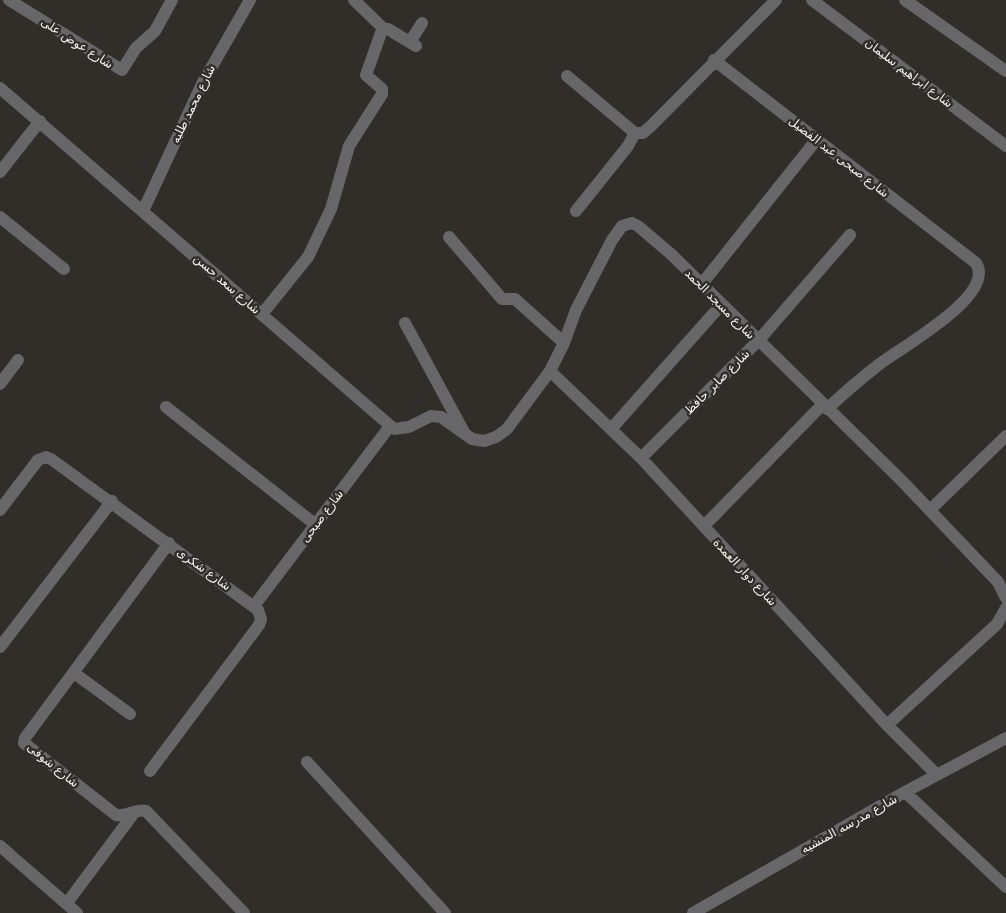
<svg xmlns="http://www.w3.org/2000/svg" width="1006" height="913" font-family="'DejaVu Sans','Noto Sans Arabic',sans-serif">
<style>
.lines{fill:none;stroke-linecap:round;stroke-linejoin:round}
.minor{stroke:#67676a;stroke-width:12}
.labels{text-anchor:middle;dominant-baseline:central;stroke-width:5;stroke-linejoin:round;paint-order:stroke}
.street-label{font-size:12px;fill:#f5f3f0;stroke:#312e2a}
</style>
<rect width="100%" height="100%" fill="#312e2a"/>
<g class="lines">
<path class="minor" d="M9,0l113,70 14,-22 19,-17 17,-31
M354,0l30,29
M812,0l194,146
M905,0l101,71
M410,42l12,-19
M714,60l262,203c21,33 -78,86 -99,103 -18,14 -34,28 -50,43
M567,76l68,57
M0,88l394,341 15,-2 22,-11 10,1 31,22 12,2 12,-4 11,-8 43,-58 14,-28 12,-33 36,-70 10,-14 10,-3 6,3 33,28 231,227 96,101 8,16
M635,133h8l8,-7 125,-126
M0,172l40,-51
M143,211l59,-127 48,-84
M576,211l52,-65 7,-13
M0,217l64,52
M449,237l53,62h13l49,44
M701,285l116,-146
M262,314l46,-57 23,-48 18,-63 33,-52v-5l-16,-14 16,-45 6,-1 28,17
M405,323l59,109
M550,371l91,87 246,267 50,50
M0,384l18,-24
M166,407l150,118
M611,429l110,-124
M641,458l117,-117 92,-106
M0,510l38,-50 8,-3 5,2 207,151 3,9 -2,6 -109,146
M930,510l76,-74
M704,526l118,-121
M169,543l-144,195 -1,5 92,72c11,2 20,-7 30,-4l98,102
M254,606l136,-180
M0,647l112,-146
M74,673l56,41
M887,725l110,-101 9,-16
M307,762l138,151
M905,792l101,95
M0,846l77,67
M67,903l67,-90
M693,913l212,-121 101,-54"/>
</g>
<g class="labels">
<g class="street-label">
<text transform="translate(77 43) rotate(33)">شارع عوض على</text>
<text transform="translate(909 73) rotate(37)">شارع ابراهيم سليمان</text>
<text transform="translate(193 104) rotate(-64)">شارع محمد طلبه</text>
<text transform="translate(839 157) rotate(38)">شارع صبحى عبد الفضيل</text>
<text transform="translate(227 284) rotate(41)">شارع سعد حسن</text>
<text transform="translate(720 304) rotate(45)">شارع مسجد الحمد</text>
<text transform="translate(717 382) rotate(-45)">شارع صابر حافظ</text>
<text transform="translate(322 516) rotate(-53)">شارع صبحى</text>
<text transform="translate(204 569) rotate(36)">شارع شكرى</text>
<text transform="translate(745 572) rotate(47)">شارع دوار العمدة</text>
<text transform="translate(53 765) rotate(39)">شارع شوقى</text>
<text transform="translate(849 824) rotate(-29)">شارع مدرسه المنشيه</text>
</g>
</g>
</svg>
